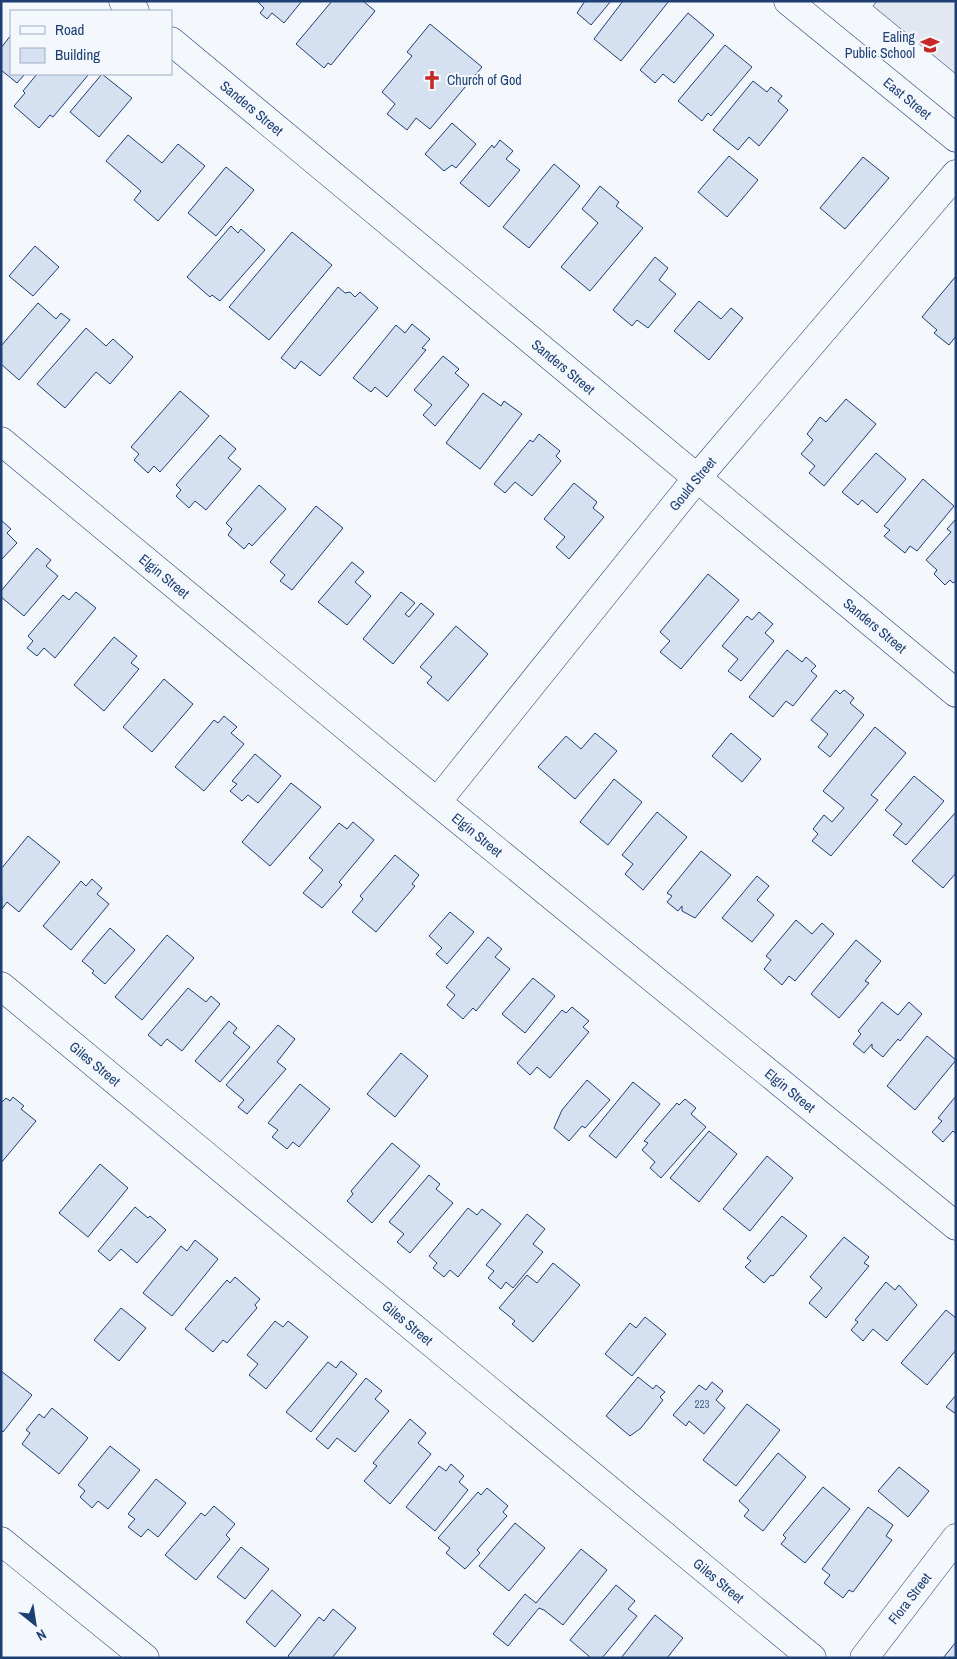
<svg xmlns="http://www.w3.org/2000/svg" width="957" height="1659" font-family="'Archivo Narrow',sans-serif">
<style>
.parking{fill:#e3e8f0;stroke:#687fa3}
.building{fill:#d5e0f0;stroke:#1d3f73}
.lines{fill:none;stroke-linecap:round;stroke-linejoin:round}
.minor-casing{stroke:#1d3f73;stroke-width:29}
.secondary-casing{stroke:#1d3f73;stroke-width:29}
.minor{stroke:#f4f7fb;stroke-width:28}
.secondary{stroke:#f4f7fb;stroke-width:28}
.labels{text-anchor:middle;dominant-baseline:central;stroke-width:4;stroke-linejoin:round;paint-order:stroke}
.number-label{font-size:11px;fill:#4b6792}
.poi-label{font-size:14px;fill:#1d3f73;stroke:#f4f7fb;text-anchor:end}
.street-label{font-size:14px;fill:#1d3f73;stroke:#f4f7fb}
</style>
<rect width="100%" height="100%" fill="#f4f7fb"/>
<path class="parking" d="M877,1h79v73l-83,-68z"/>
<path class="building" d="M257,1h45l-18,22 -12,-10 -5,6 -7,-6 4,-5z
M332,1h31l12,10 -44,54 -3,-2 -4,5 -28,-24z
M585,1h26l-20,24 -14,-12z
M623,1h46l-48,60 -27,-22z
M688,13l26,22 -40,48 -11,-9 -8,9 -15,-13z
M430,24l52,43 -52,62 -14,-11 -9,12 -20,-16 8,-10 -13,-12 30,-36 -5,-4z
M11,35v39h14l-8,9 -16,-13v-22z
M725,45l27,22 -41,49 -3,-3 -6,8 -24,-20z
M37,74h52l-36,43 -3,-2 -11,13 -25,-22 11,-13 -2,-2z
M102,74l30,24 -33,39 -29,-25z
M753,81l14,11 4,-5 11,9 -4,5 10,9 -29,36 -10,-9 -11,13 -25,-20z
M452,123l24,21 -20,24 -4,-3 -8,6 -19,-17z
M128,135l34,28 16,-19 27,22 -47,55 -24,-21 7,-9 -35,-30z
M500,140l13,11 -7,8 14,11 -31,37 -29,-24 32,-38 2,3z
M729,156l29,24 -31,37 -29,-25z
M863,157l26,21 -44,51 -25,-21z
M554,164l26,22 -51,62 -26,-21z
M226,167l28,23 -38,46 -28,-23z
M600,186l19,16 -3,4 27,22 -53,63 -29,-24 37,-44 -16,-14z
M231,226l7,7 3,-4 24,21 -45,51 -8,-6 -2,2 -23,-20z
M292,232l40,33 -63,75 -40,-33z
M35,246l24,21 -26,29 -24,-20z
M655,257l13,11 -9,12 17,14 -28,34 -11,-8 -5,6 -19,-16z
M956,276v60l-7,9 -15,-12 3,-3 -15,-13z
M338,287l7,6 5,-1 5,5 5,-5 18,16 -58,68 -19,-15 -6,8 -14,-11z
M699,301l22,18 10,-11 12,10 -34,42 -35,-29z
M38,303l18,16 5,-6 9,7 -51,60 -18,-16v-18z
M412,324l18,15 -8,9 4,2 -39,47 -12,-10 -4,5 -18,-14 43,-53 9,8z
M86,328l20,18 7,-7 20,18 -23,27 -14,-12 -31,36 -28,-24z
M443,356l16,13 -4,4 14,12 -34,41 -12,-11 9,-10 -18,-15z
M180,391l29,25 -49,56 -6,-6 -6,7 -14,-13 5,-6 -8,-7z
M483,393l18,13 3,-5 18,13 -42,55 -34,-26z
M846,399l30,25 -52,62 -15,-13 6,-7 -14,-12 12,-14 -6,-6 13,-17 6,5z
M539,434l21,17 -4,5 5,5 -29,35 -17,-14 -10,11 -11,-9 36,-44 3,2z
M220,435l16,14 -8,9 13,11 -35,41 -11,-9 -6,7 -13,-12 5,-6 -5,-5z
M876,453l30,26 -29,34 -15,-13 -4,5 -16,-13z
M923,479l31,27 -37,45 -7,-5 -5,7 -21,-17 6,-6 -6,-4z
M574,483l23,19 -4,6 11,9 -35,42 -13,-12 9,-10 -21,-18z
M259,485l27,24 -34,37 -3,-3 -5,6 -16,-14 4,-6 -6,-6z
M316,506l27,22 -51,62 -12,-9 5,-6 -15,-13z
M956,519v62l-3,2 -3,-3 -5,5 -11,-11 3,-4 -11,-10 25,-28 -4,-3z
M1,520l10,9 -4,4 10,10 -16,17z
M37,548l14,12 -5,6 12,10 -34,40 -23,-19v-6z
M352,562l12,10 -9,10 16,14 -24,29 -29,-23z
M708,574l31,26 -58,69 -21,-17 10,-11 -10,-9z
M76,592l20,16 -41,50 -11,-10 -7,8 -10,-8 6,-7 -5,-5 35,-41 6,5z
M401,592l14,11 -10,11 4,3 12,-14 13,11 -41,50 -30,-25z
M759,612l14,12 -8,9 9,8 -33,40 -13,-10 10,-12 -16,-13 25,-30 5,4z
M456,626l32,28 -40,47 -21,-18 5,-6 -12,-10z
M114,637l23,19 -6,7 8,6 -35,42 -30,-26z
M787,650l15,12 4,-5 10,9 -5,5 6,5 -24,30 -7,-5 -13,16 -24,-20z
M164,679l29,25 -41,48 -29,-25z
M836,690l4,4 4,-4 10,8 -4,5 14,12 -34,42 -12,-10 10,-13 -17,-14z
M224,716l13,11 -6,6 13,11 -40,47 -29,-24 39,-47 4,3z
M875,727l31,26 -35,42 7,5 -47,56 -19,-15 6,-7 -5,-5 11,-14 8,7 12,-14 -21,-17z
M595,733l22,18 -42,48 -37,-32 28,-31 15,13z
M731,733l30,26 -19,23 -30,-26z
M255,754l26,22 -23,27 -10,-8 -6,6 -12,-10 7,-7 -5,-3z
M914,776l30,25 -38,44 -13,-10 9,-11 -17,-14z
M614,779l28,23 -34,43 -28,-23z
M291,783l30,24 -51,59 -28,-24z
M657,812l30,25 -44,53 -18,-16 8,-10 -11,-9z
M956,812v61l-13,15 -31,-27z
M353,822l21,18 -35,42 3,3 -20,23 -19,-15 20,-23 -14,-12 30,-35 8,6z
M28,836l32,26 -41,50 -12,-10 -5,7 -1,-40z
M701,851l30,24 -36,43 -13,-7v-5l-4,5 -11,-9 5,-6 -5,-3z
M395,855l24,20 -7,9 3,2 -39,46 -24,-20 11,-13 -3,-3z
M757,876l12,10 -12,14 17,15 -22,27 -30,-24z
M92,879l10,9 -5,6 12,10 -38,46 -28,-24 38,-45 5,5z
M450,912l24,20 -27,32 -11,-10 6,-6 -13,-12z
M796,920l16,14 10,-11 12,11 -39,47 -6,-5 -7,9 -18,-16 7,-9 -5,-4z
M110,928l25,22 -30,34 -13,-11 2,-2 -12,-10z
M167,935l27,23 -52,62 -27,-23z
M488,937l14,12 -7,8 15,12 -34,42 -3,-3 -10,11 -16,-14 8,-10 -9,-8z
M856,940l25,21 -16,20 4,2 -30,35 -28,-24z
M533,978l22,18 -30,37 -23,-19z
M188,988l18,14 5,-6 9,8 -38,47 -15,-12 -6,7 -13,-11z
M882,1002l16,13 11,-13 13,12 -22,27 -2,-2 -15,18 -11,-9v-4l-8,9 -11,-9 8,-10 -3,-3z
M572,1007l17,14 -6,6 6,5 -39,46 -13,-11 -7,8 -13,-12 45,-53 4,3z
M229,1021l8,7 -4,5 17,14 -30,35 -25,-21z
M278,1025l17,14 -18,23 9,7 -39,45 -9,-7 6,-7 -18,-15z
M927,1036l29,24 -41,50 -28,-24z
M401,1053l27,23 -33,41 -28,-23z
M587,1080l23,20 -25,28 -3,-2 -13,15 -15,-13 8,-18z
M633,1082l27,22 -44,54 -27,-22z
M300,1084l30,25 -31,38 -6,-5 -6,7 -15,-12 6,-7 -10,-7z
M956,1096v38l-3,-3 -10,11 -11,-10 10,-11 -4,-3z
M13,1097l11,9 -3,3 15,12 -35,42v-60l5,-5 4,3z
M685,1099l11,9 -5,6 15,13 -45,51 -11,-10 5,-6 -13,-12 6,-7 -4,-2 33,-38 2,2z
M709,1131l28,23 -38,48 -29,-24z
M392,1143l28,23 -48,57 -25,-22 6,-7 -2,-3z
M767,1156l26,22 -43,53 -27,-22z
M100,1164l28,24 -40,49 -29,-24z
M429,1175l11,9 -4,5 17,14 -43,50 -13,-11 7,-8 -15,-12z
M135,1207l13,11 2,-2 16,14 -29,33 -16,-14 -11,12 -12,-10z
M468,1208l9,7 5,-6 19,15 -43,53 -8,-7 -6,7 -11,-9 4,-5 -8,-7z
M527,1214l18,15 -12,15 10,8 -30,36 -7,-6 -5,7 -13,-11 6,-7 -8,-6z
M782,1216l25,20 -34,40 -2,-1 -7,8 -19,-16 6,-6 -4,-3z
M844,1237l25,20 -5,6 5,3 -43,52 -17,-15 13,-15 -12,-11z
M195,1240l23,19 -46,57 -29,-23 38,-47 6,5z
M553,1263l27,22 -47,57 -21,-18 3,-3 -16,-13 28,-33 10,8z
M235,1277l25,22 -5,6 2,3 -30,35 -4,-3 -10,12 -28,-23 42,-49 3,3z
M886,1282l9,8 4,-5 18,20 -30,36 -14,-12 -10,12 -12,-11 7,-8 -3,-2z
M121,1308l25,20 -27,33 -25,-21z
M946,1310l10,8v32l-29,35 -26,-22z
M645,1317l21,17 -34,42 -27,-22 25,-31 6,5z
M275,1321l8,6 5,-6 20,16 -42,52 -17,-14 9,-11 -11,-9z
M341,1361l16,13 -46,58 -25,-20 42,-50 8,6z
M1,1371l31,24 -29,37 -2,-2z
M638,1377l15,12 3,-4 9,7 -5,5 3,3 -22,28 -11,8 -24,-20z
M366,1378l16,13 -7,8 14,12 -34,41 -18,-14 -9,11 -12,-10z
M712,1382l11,9 -7,9 9,8 -21,26 -15,-13 -3,5 -13,-11 26,-30 7,5z
M956,1395v19l-10,-7z
M747,1404l33,26 -44,56 -33,-26z
M52,1408l36,30 -29,36 -37,-30 8,-11 -4,-3 13,-16 5,4z
M410,1419l16,14 -8,10 13,11 -41,50 -26,-23 13,-15 -4,-3z
M110,1446l30,24 -32,39 -10,-8 -6,7 -12,-11 5,-6 -7,-6z
M778,1453l28,24 -43,54 -19,-15 5,-6 -10,-9z
M451,1464l13,12 -5,6 9,8 -33,41 -29,-24 33,-41 7,5z
M899,1467l30,24 -21,26 -30,-26z
M156,1479l30,24 -28,34 -10,-8 -7,8 -13,-10 7,-8 -7,-5z
M823,1487l27,22 -45,54 -24,-19 5,-6 -3,-3z
M487,1488l21,18 -5,6 4,4 -30,34 3,3 -15,16 -19,-16 4,-5 -12,-10 40,-46 3,3z
M214,1506l21,18 -9,11 4,4 -34,41 -31,-25 36,-42 4,3z
M868,1507l25,18 -7,11 6,4 -39,52 -4,-2 -6,8 -19,-15 6,-8 -8,-6z
M515,1523l30,25 -36,43 -30,-25z
M241,1547l28,22 -24,30 -28,-22z
M581,1549l26,21 -44,55 -19,-15 -5,-2 -31,38 -15,-12 32,-40 11,9z
M616,1585l19,16 -7,8 9,7 -35,42h-11l-21,-18z
M272,1590l29,25 -26,32 -29,-25z
M333,1609l23,19 -24,30h-42l-2,-2 31,-39 5,4z
M655,1615l28,23 -16,20h-46z
M956,1642v16h-13z"/>
<g class="lines">
<g class="minor-casing">
<g id="minor">
<path d="M123,1l12,10"/>
<path id="s1" d="M788,1l168,137"/>
<path id="s2" d="M171,41l785,652"/>
<path id="s3" d="M1,441l436,361 519,424"/>
<path id="s4" d="M437,802l260,-324 259,-304"/>
<path id="s5" d="M1,986l811,672"/>
<path id="s6" d="M864,1658l92,-120"/>
</g>
</g>
<g class="secondary-casing">
<path id="secondary" d="M1,1541l144,117"/>
</g>
<use href="#minor" class="minor"/>
<use href="#secondary" class="secondary"/>
</g>
<defs>
<g id="school-bare" transform="scale(1.5)"><path d="M0-5L7-2L0 1L-7-2ZM-4 1L0 2.5L4 1V4Q0 6-4 4Z" fill="#c62828" stroke="#f4f7fb" stroke-width="2.5" paint-order="stroke"/></g>
<g id="church-bare" transform="scale(1.5)"><path d="M-1.2-6h2.4v3.5h3.3v2.4h-3.3V6h-2.4V-.1h-3.3v-2.4h3.3Z" fill="#c62828" stroke="#f4f7fb" stroke-width="2.5" paint-order="stroke"/></g>
</defs>
<g fill-rule="evenodd">
<use href="#school-bare" x="930" y="45"/>
<use href="#church-bare" x="432" y="80"/>
</g>
<g class="labels">
<g class="number-label">
<text x="702" y="1404">223</text>
</g>
<g class="poi-label">
<text x="915" y="37">Ealing<tspan x="915" dy="16">Public School</tspan></text>
<text x="447" y="80" text-anchor="start">Church of God</text>
</g>
<g class="street-label">
<text stroke="none"><textPath href="#s1" startOffset="154">East Street</textPath></text>
<text stroke="none"><textPath href="#s2" startOffset="105">Sanders Street</textPath></text>
<text stroke="none"><textPath href="#s2" startOffset="510">Sanders Street</textPath></text>
<text stroke="none"><textPath href="#s4" startOffset="408">Gould Street</textPath></text>
<text stroke="none"><textPath href="#s3" startOffset="212">Elgin Street</textPath></text>
<text stroke="none"><textPath href="#s2" startOffset="915">Sanders Street</textPath></text>
<text stroke="none"><textPath href="#s3" startOffset="618">Elgin Street</textPath></text>
<text stroke="none"><textPath href="#s5" startOffset="122">Giles Street</textPath></text>
<text stroke="none"><textPath href="#s3" startOffset="1022">Elgin Street</textPath></text>
<text stroke="none"><textPath href="#s5" startOffset="528">Giles Street</textPath></text>
<text stroke="none"><textPath href="#s5" startOffset="932">Giles Street</textPath></text>
<text stroke="none"><textPath href="#s6" startOffset="75">Flora Street</textPath></text>
</g>
</g>
<rect width="957" height="1659" fill="none" stroke="#1d3f73" stroke-width="5"/>
<rect x="10" y="10" width="162" height="65" fill="#f4f7fb" stroke="#9eadc5"/>
<rect x="20" y="26" width="25" height="8" fill="#f4f7fb" stroke="#9eadc5"/>
<text x="55" y="35" font-size="15" fill="#1d3f73">Road</text>
<rect x="20" y="48" width="25" height="15" fill="#d5e0f0" stroke="#9eadc5"/>
<text x="55" y="60" font-size="15" fill="#1d3f73">Building</text>
<g transform="translate(35 1624) rotate(150)" stroke="#f4f7fb" stroke-width="4" paint-order="stroke">
<path d="M0-4L9 19L0 12L-9 19Z" fill="#1d3f73"/>
<text y="-8" font-size="14" font-weight="bold" text-anchor="middle" fill="#1d3f73">N</text>
</g>
</svg>
